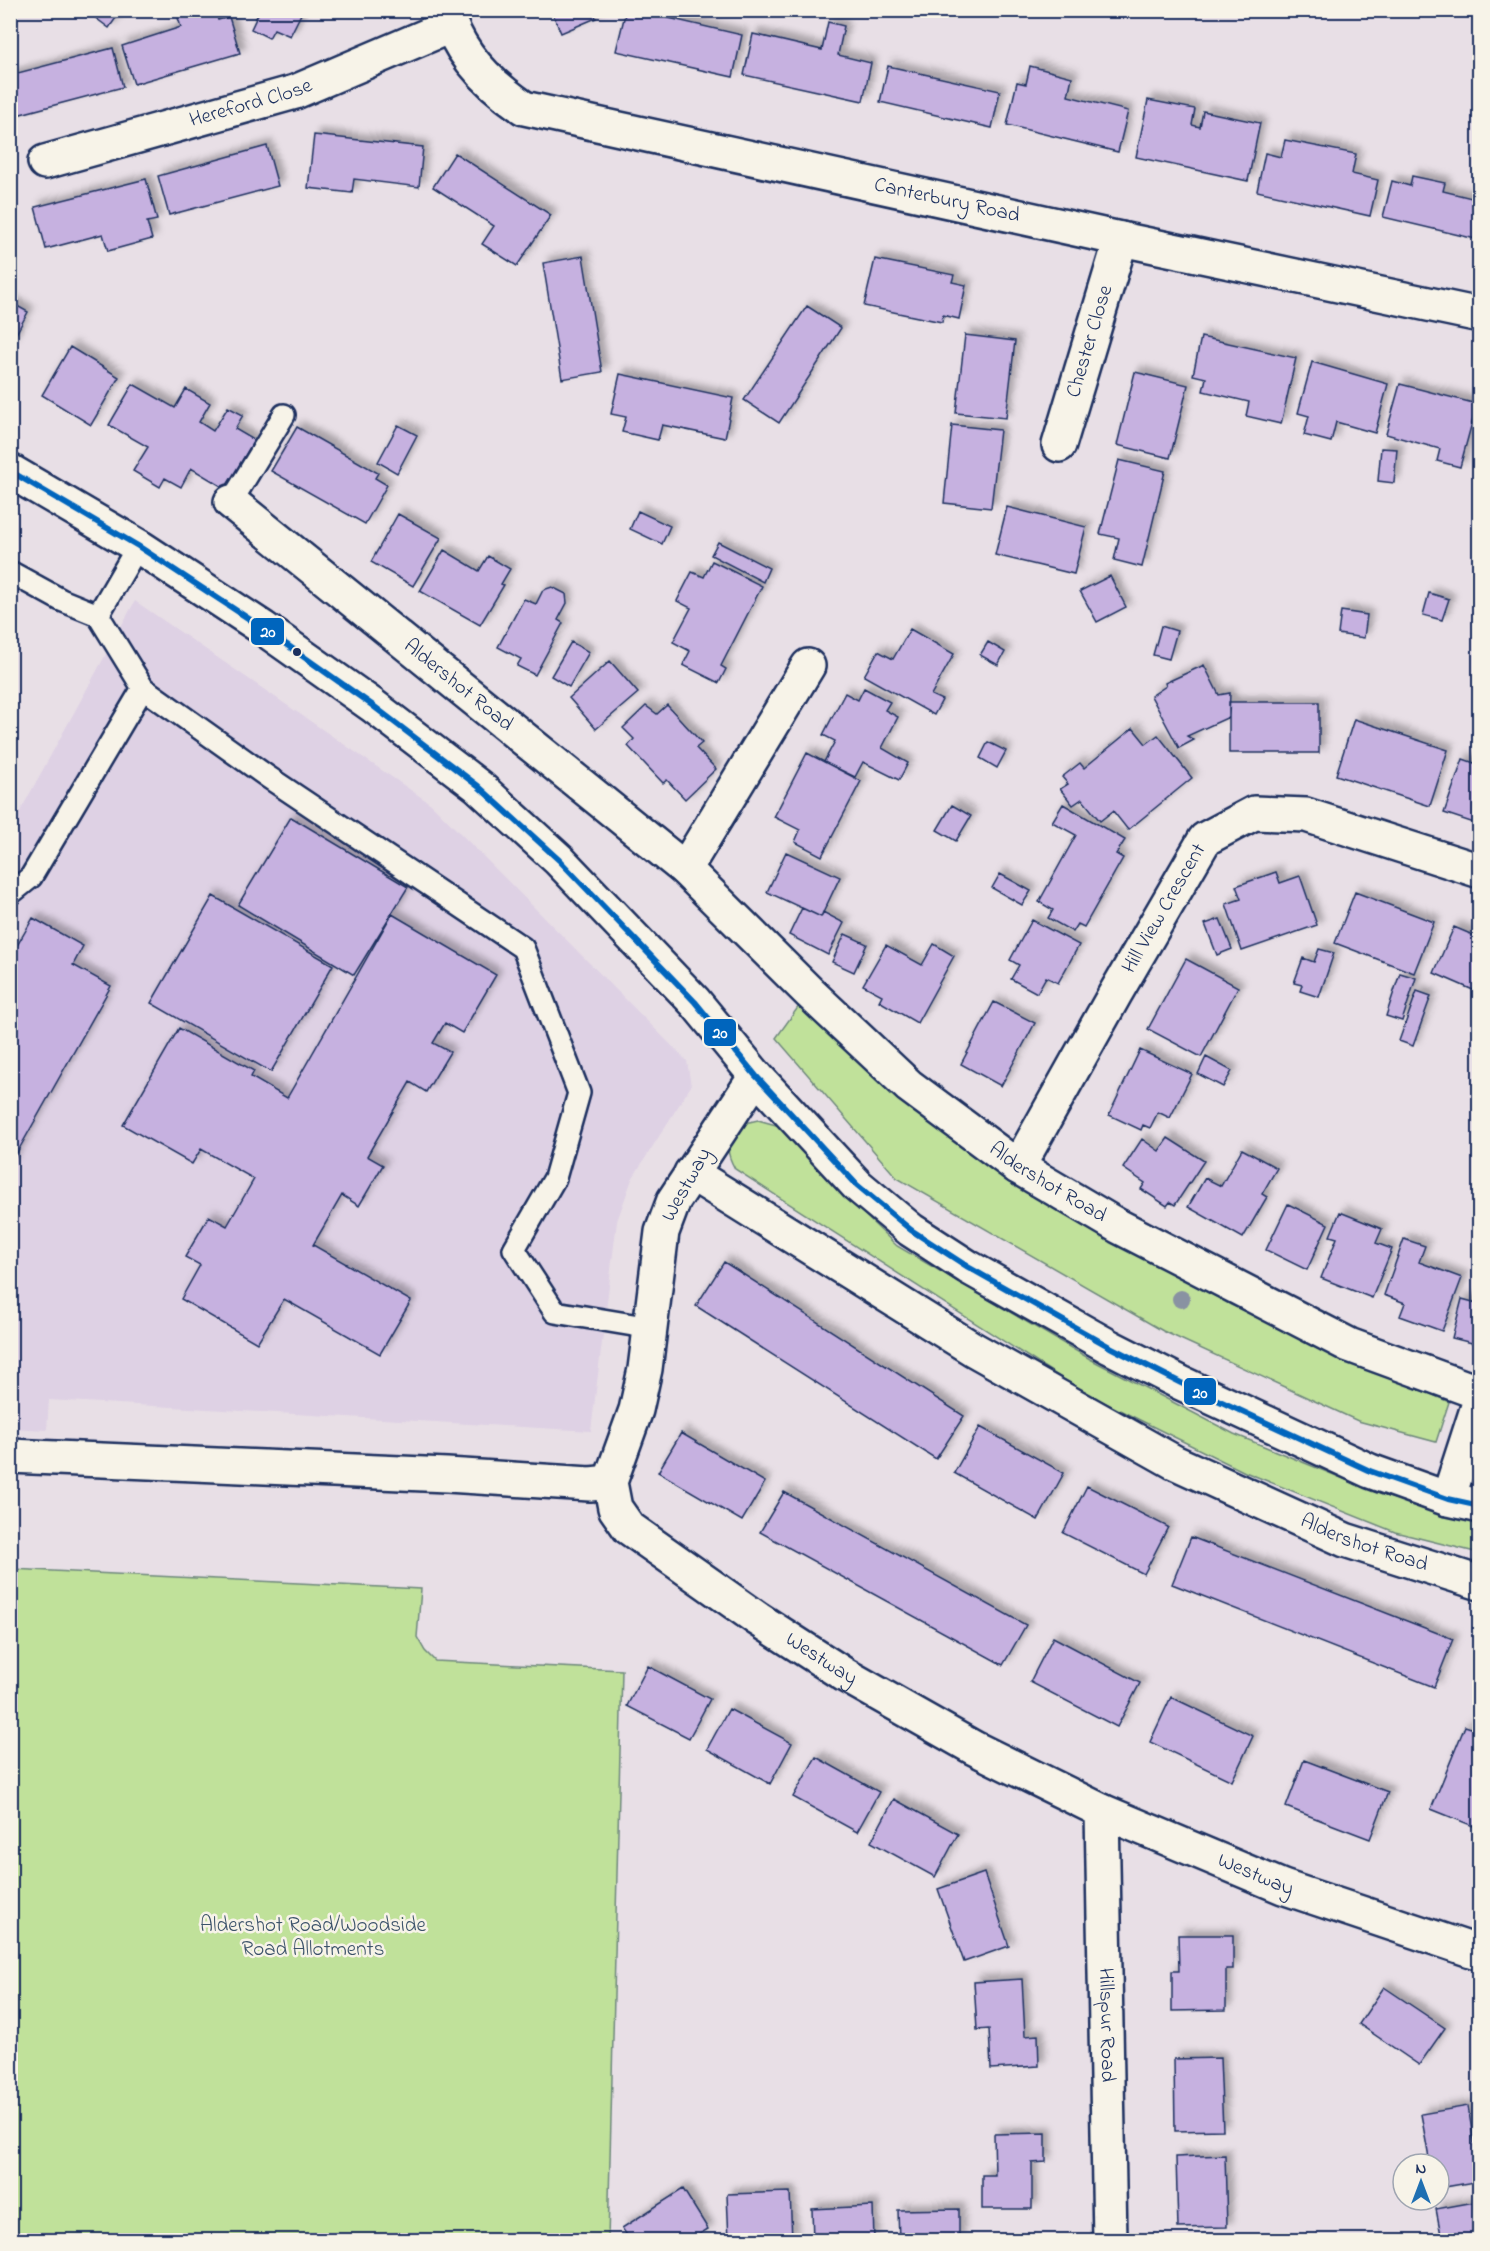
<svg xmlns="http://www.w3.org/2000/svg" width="1490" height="2251" font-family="'Indie Flower',sans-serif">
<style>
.built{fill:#ded1e4}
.green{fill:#c0e19a;stroke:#6e887c;stroke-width:1.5}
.building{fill:#c6b1e0;stroke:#1b2f5e;stroke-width:1.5;filter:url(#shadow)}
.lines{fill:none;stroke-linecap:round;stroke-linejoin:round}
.lane-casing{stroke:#1b2f5e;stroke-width:26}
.street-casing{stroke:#1b2f5e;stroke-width:38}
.primary-casing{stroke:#1b2f5e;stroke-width:38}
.lane{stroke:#f7f3e8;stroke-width:21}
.street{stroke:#f7f3e8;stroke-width:33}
.primary{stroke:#f7f3e8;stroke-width:33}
.bus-1-casing{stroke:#f7f3e8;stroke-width:10}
.bus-1{stroke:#0065bd;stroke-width:6}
.tree{fill:#8992a2}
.bus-dot{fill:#1b2f5e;stroke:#f7f3e8;stroke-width:2}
.labels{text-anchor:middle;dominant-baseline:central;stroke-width:5;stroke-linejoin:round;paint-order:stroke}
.street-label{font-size:21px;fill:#1b2f5e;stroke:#f7f3e8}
.park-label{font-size:21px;fill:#3c536a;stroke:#f7f3e8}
.line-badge{stroke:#f7f3e8;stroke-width:2}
.badge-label{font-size:16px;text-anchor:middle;font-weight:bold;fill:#fff}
</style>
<defs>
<filter id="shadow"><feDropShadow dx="5.5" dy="-5.5" stdDeviation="3" flood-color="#0004"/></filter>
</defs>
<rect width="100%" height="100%" fill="#e8dfe6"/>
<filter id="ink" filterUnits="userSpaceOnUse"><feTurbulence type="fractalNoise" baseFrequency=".0167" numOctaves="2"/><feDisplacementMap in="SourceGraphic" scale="12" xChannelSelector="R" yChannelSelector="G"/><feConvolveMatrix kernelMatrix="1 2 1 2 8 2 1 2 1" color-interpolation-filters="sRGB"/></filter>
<g filter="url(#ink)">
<path class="built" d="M135,601l296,203 256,257 4,25 -59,93 -15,42 -26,210 -542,-31 -2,30 -36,-2v-600z"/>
<path class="green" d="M799,1006l97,82 155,115 180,102 218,97 -13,40 -78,-21 -195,-90 -266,-153 -121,-140z
M758,1120l25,7 44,52 70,67 193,113 144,75 154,63 91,23v33l-84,-21 -150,-60 -162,-80 -348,-223c-12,-22 -7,-25 6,-45z
M11,1569l410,20 -4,48 8,14 10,10 187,9 -14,570h-597z"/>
<path class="building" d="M85,10h33l2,2 -11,16z
M180,10h35l3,10 11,-3 11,36 -106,31 -12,-38 59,-19 -5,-15z
M260,10h43l-13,26 -16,-7 -5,9 -18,-9z
M551,10h42l3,8 -35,15z
M626,10h8l108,25 -9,42 -117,-26z
M828,22l16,4 -6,29 33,8 -8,38 -119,-26 9,-41 69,16z
M113,48l10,39 -110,29 -3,-7v-34z
M888,66l112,25 -8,37 -112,-26z
M1030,66l42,11 -4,19 60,15 -10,41 -111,-27 10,-43 9,2z
M1148,100l47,9 -3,16 8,2 3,-16 57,12 -12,58 -112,-24z
M314,135l109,12 -4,40 -65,-8 -2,14 -44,-5z
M1285,140l71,14 -4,20 26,6 -8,36 -113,-25 8,-38 16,4z
M267,146l11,40 -109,29 -11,-39z
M455,153l96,62 -34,51 -35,-22 12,-18 -61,-39z
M1412,176l33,7 -2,8 37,9v40l-97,-23 9,-36 18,5z
M146,179l11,41 -10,2 5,17 -44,12 -5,-17 -57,15 -11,-42z
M583,256l19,116 -40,7 -19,-116z
M875,259l79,16 -2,7 14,3 -7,34 -16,-4 -1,7 -78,-16z
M10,302l18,10 -18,33z
M807,306l34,22 -62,95 -35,-23z
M965,335l50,6 -9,77 -50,-5z
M1201,337l95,21 -15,66 -35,-8 3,-14 -46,-11 3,-13 -13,-3z
M70,347l49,30 -28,48 -49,-30z
M1312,362l76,22 -13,49 -39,-11 -5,20 -27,-7 5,-19 -11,-3z
M1135,372l53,13 -18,73 -53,-13z
M620,374l113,24 -8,40 -63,-13 -4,15 -36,-8 4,-15 -15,-3z
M133,384l42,24 11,-19 24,14 -11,19 14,9 15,-24 15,8 -8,14 19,11 -28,49 -35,-21 -10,19 -16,-9 -5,9 -27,-16 15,-24 -39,-22z
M1400,384l77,20 -17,63 -23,-6 3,-12 -54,-15z
M398,425l19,10 -20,38 -19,-11z
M952,425l48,5 -9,78 -47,-5z
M297,427l81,46 -3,5 12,7 -22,39 -94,-53z
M1381,448l16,1 -3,34 -16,-2z
M1119,460l46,11 -23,96 -28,-7 5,-22 -19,-4z
M1007,507l79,20 -12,47 -79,-19z
M638,511l32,15 -8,18 -32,-15z
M398,514l43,24 -28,48 -42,-24z
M718,542l51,26 -6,14 -52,-27z
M444,550l35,21 9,-15 22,13 -9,15 3,1 -24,40 -60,-34z
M712,561l50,25 -41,80 5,3 -7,14 -36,-18 7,-14 -17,-9 18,-34 -14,-7 15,-29 12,5z
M1110,576l16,31 -29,15 -17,-31z
M552,587l14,7 1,9 -9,17 5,3 -28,52 -18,-9 4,-7 -23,-12 26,-48 12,5 7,-14z
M1429,593l20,6 -7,21 -19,-5z
M1341,611l26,4 -3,23 -26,-4z
M1161,626l16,5 -8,28 -16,-4z
M910,629l44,25 -23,41 11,5 -8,15 -70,-39 14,-25 15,8z
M571,642l18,10 -20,35 -18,-11z
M988,642l17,10 -7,13 -18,-10z
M610,661l28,32 -42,36 -27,-31z
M1204,665l15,30 11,-2 -1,24 -42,19 7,4 -15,8 -28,-52 15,-10 -1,-3z
M864,688l26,14 -5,8 13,7 -16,31 26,15 -9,17 -36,-18 -8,15 -31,-15 11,-21 -12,-6 22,-42 13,7z
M1229,702h90v51h-90z
M667,705l35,38 -6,5 20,21 -31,30 -18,-19 -4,3 -35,-37 6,-7 -11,-11 23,-22 11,8z
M1354,719l94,31 -18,56 -94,-31z
M1133,728l13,16 12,-9 34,43 -64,52 -15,-19 -13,10 -18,-22 -9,6 -13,-16 8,-5 -6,-7 18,-14 4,5z
M988,742l18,9 -9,17 -17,-10z
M807,753l54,28 -39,75 -27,-14 5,-12 -26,-13z
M1463,759l17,6v60l-36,-12z
M1063,804l62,36 -9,14 7,4 -39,69 -6,-3 -5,8 -25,-14 5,-8 -14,-8 37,-67 -24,-13z
M952,805l19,11 -15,25 -19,-11z
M291,817l117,70 -54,88 -116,-70z
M786,852l54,25 -19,40 -54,-25z
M1276,872l4,11 20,-7 17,49 -75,26 -16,-47 15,-5 -5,-13z
M1000,874l31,17 -9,14 -30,-17z
M1355,892l79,30 -20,51 -79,-30z
M213,896l120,69 -62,107 -120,-69z
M802,908l19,9 2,-5 21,11 -16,32 -39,-20z
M392,914l104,61 -34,58 -17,-10 -12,20 17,9 -24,40 -16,-10 -43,74 16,9 -24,41 -17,-11 -29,50 98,56 -31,53 -96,-55 -27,44 -76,-44 19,-34 -15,-8 24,-41 18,10 27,-47 -53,-30 -9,15 -69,-39 56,-97 75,43 -3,6 36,21z
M33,918l50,28 -10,19 38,21 -101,179v-207z
M1220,919l12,30 -15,6 -12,-31z
M1032,920l47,25 -21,38 -12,-6 -9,16 -26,-14 8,-14 -9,-5z
M1454,927l26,11v55l-46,-20z
M845,934l22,10 -13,28 -22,-10z
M934,944l20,12 -37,67 -38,-22 3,-6 -19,-10 23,-40 36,20z
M1319,949l15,4 -15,44 -19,-6 2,-6 -8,-2 9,-25 11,4z
M1186,959l52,28 -37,70 -53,-28z
M1400,973l16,5 -14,43 -16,-5z
M1417,991l14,5 -18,50 -14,-5z
M994,1002l41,21 -34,63 -40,-22z
M1140,1050l52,24 -22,44 -12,-6 -8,16 -7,-3 -2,5 -32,-15z
M1206,1057l26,14 -9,16 -25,-13z
M1168,1138l36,23 -29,44 -5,-3 -3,4 -26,-17 4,-6 -22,-15 19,-29 17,12z
M1242,1149l35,19 -15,26 5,3 -24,41 -55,-31 17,-29 16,8z
M1288,1204l40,20 -21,46 -41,-20z
M1340,1212l42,17 -6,14 16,6 -20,49 -51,-20 16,-40 -7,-2z
M1404,1239l21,7 -6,16 43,16 -20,53 -42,-15 5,-13 -21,-8z
M724,1262l240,154 -28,43 -240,-153z
M1480,1292v53l-28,-7 10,-39 15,4z
M980,1427l84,46 -26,47 -84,-47z
M681,1433l84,49 -23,39 -84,-49z
M1087,1486l81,41 -24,47 -81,-41z
M784,1492l242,133 -23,40 -243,-133z
M1191,1537l262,102 -19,48 -262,-103z
M1053,1637l87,46 -23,44 -87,-45z
M648,1666l62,33 -21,39 -62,-32z
M1171,1697l82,39 -21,45 -82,-39z
M729,1709l63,34 -22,41 -63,-35z
M1465,1726l15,5 -2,97 -47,-19z
M816,1757l63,35 -22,40 -64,-35z
M1304,1760l84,32 -18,47 -84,-32z
M894,1799l64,35 -23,43 -64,-35z
M984,1873l25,73 -45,16 -26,-73z
M1178,1935h55v34h-7v41l-54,1v-40h7z
M1022,1979l3,57 13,-1 1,31 -48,3 -2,-40 -12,1 -3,-48z
M1384,1987l61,41 -26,37 -60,-41z
M1220,2058l3,72 -48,1 -1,-72z
M1468,2106l12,75 -41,7v-24h-9l-9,-50z
M1046,2133v29l-14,1v46h-50v-34h13l-1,-41z
M1225,2155l2,72 -49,1 -2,-71z
M683,2189l25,40 -18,11h-60l-8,-12z
M790,2192l2,47 -63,1 -2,-46z
M1480,2201v39h-38l-6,-31z
M873,2206l1,34h-61l-1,-31z
M959,2209v31h-60l-1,-30z"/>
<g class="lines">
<g class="lane-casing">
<path id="lane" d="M231,502l53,-87
M10,572l51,28 37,15 40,-69
M98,615l45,73 125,89 255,171 56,145 -24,85 -41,71 41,63 96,16
M10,894l21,-17 112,-189"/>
</g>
<g class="street-casing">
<g id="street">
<path id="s1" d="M446,10c11,43 43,74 78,98l597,131 359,76"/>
<path id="s2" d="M45,162l250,-70 155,-66"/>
<path id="s3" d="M1059,445l62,-206"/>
<path id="s4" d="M231,502l454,367 125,124 99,93 109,81 100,59 231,119 131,48"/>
<path d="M685,869l123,-203"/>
<path id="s5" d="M756,1076l-82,124 -12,32 -17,137 -9,41 -26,72 5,26 14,20 129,91 87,56 129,73 128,63 181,76 197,66"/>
<path id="s6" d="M1018,1167l97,-173 90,-155 49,-26 52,2 174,56"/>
<path id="s7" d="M691,1173l282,176 201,113 171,78 135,43"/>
<path d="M10,1456l437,19 143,9 20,-2"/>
<path d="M1448,1499l32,-99"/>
<path id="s8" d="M1102,1811l8,429"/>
</g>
</g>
<g class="primary-casing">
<path id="primary" d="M10,471l128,75 125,82 109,77 106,81 81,74 136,142 61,74 101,109 54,45 57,37 142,80 71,36 189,88 78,28 32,7"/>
</g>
<use href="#lane" class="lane"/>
<use href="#street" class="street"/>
<use href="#primary" class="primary"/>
<g class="bus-1-casing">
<path id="bus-1" d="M10,471l128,75 125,82 109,77 106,81 81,74 136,142 61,74 101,109 54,45 57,37 142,80 71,36 189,88 78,28 32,7"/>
</g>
<use href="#bus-1" class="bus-1"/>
</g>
<circle class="tree" cx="1181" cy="1299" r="9"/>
</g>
<circle class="bus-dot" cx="297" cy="652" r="5"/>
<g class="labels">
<g class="street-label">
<text stroke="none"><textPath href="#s2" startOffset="214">Hereford Close</textPath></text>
<text stroke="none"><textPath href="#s1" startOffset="561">Canterbury Road</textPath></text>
<text stroke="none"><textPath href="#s3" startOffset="108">Chester Close</textPath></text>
<text stroke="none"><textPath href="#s4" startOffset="292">Aldershot Road</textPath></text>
<text stroke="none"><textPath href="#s6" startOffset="297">Hill View Crescent</textPath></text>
<text stroke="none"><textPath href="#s4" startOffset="1065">Aldershot Road</textPath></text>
<text transform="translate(687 1185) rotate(-61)">Westway</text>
<text stroke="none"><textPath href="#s7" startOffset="770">Aldershot Road</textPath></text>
<text stroke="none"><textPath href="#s5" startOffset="723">Westway</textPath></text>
<text stroke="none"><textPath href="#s5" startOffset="1209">Westway</textPath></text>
<text stroke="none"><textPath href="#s8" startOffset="214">Hillspur Road</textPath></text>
</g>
<g class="park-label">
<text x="313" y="1926">Aldershot Road/Woodside<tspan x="313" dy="24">Road Allotments</tspan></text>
</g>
</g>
<g class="line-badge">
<rect x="250" y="617" width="35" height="29" rx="6" fill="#0065bd"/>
<rect x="703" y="1018" width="34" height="29" rx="6" fill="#0065bd"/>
<rect x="1183" y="1377" width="34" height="29" rx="6" fill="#0065bd"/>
</g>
<g class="badge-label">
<text x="268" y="637">20</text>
<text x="720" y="1038">20</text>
<text x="1200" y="1398">20</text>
</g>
<rect width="1490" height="2251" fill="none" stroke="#f7f3e8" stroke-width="36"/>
<rect x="18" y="18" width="1454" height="2215" fill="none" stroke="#1b2f5e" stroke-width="2" filter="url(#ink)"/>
<g transform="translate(1421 2182)"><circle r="28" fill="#f7f3e8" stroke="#9fa5b1" stroke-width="1.5"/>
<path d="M0-4.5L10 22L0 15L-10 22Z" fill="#1f6fb2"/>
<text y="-9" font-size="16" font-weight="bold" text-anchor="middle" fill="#1b2f5e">N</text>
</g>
</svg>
